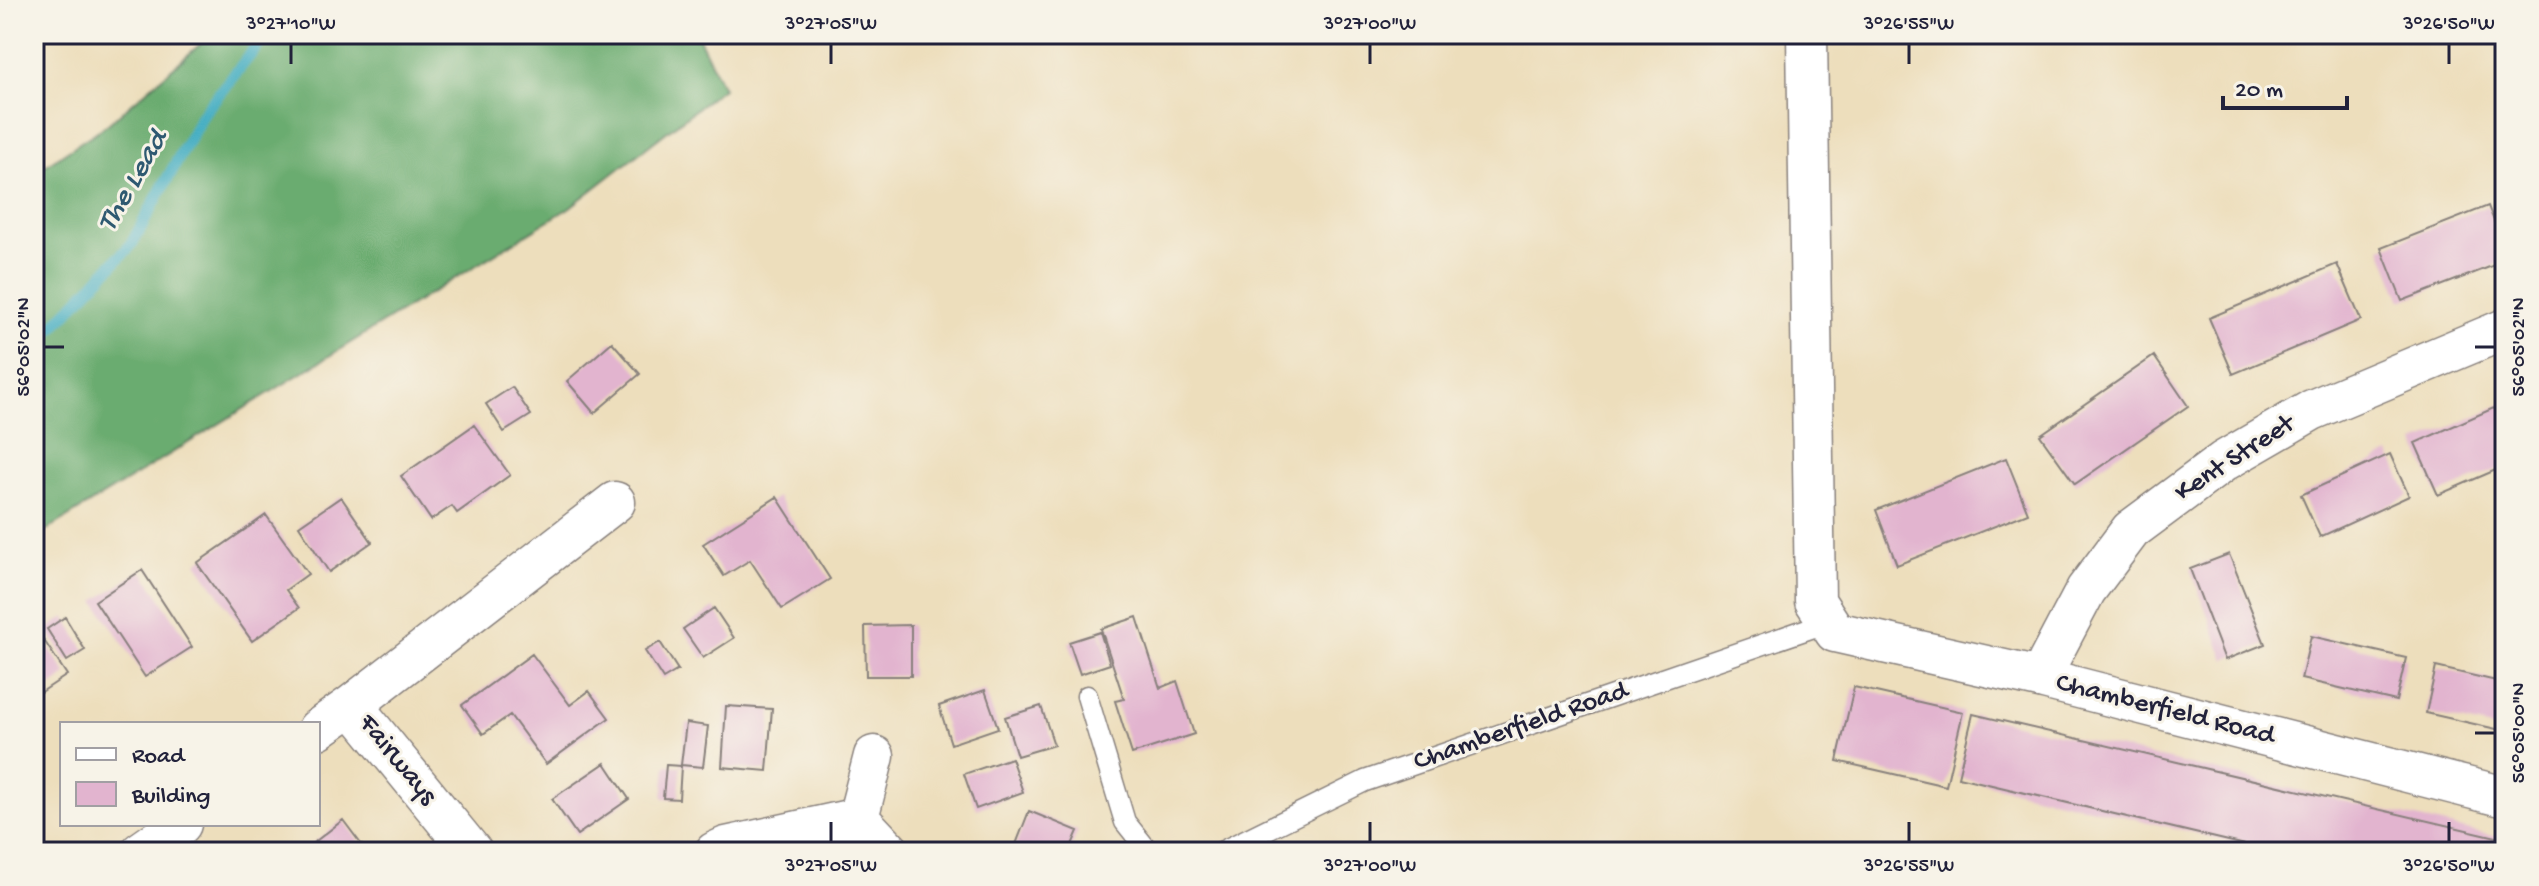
<svg xmlns="http://www.w3.org/2000/svg" width="2539" height="886" font-family="'Gochi Hand',sans-serif">
<style>
.forest{fill:#6bac6f;stroke:#466755;stroke-width:2}
.lines{fill:none;stroke-linecap:round;stroke-linejoin:round}
.stream{stroke:#41acc1;stroke-width:12}
.building{fill:#e2b4cf}
.service-casing{stroke:#88807c;stroke-width:23}
.minor-casing{stroke:#88807c;stroke-width:43}
.service{stroke:#fff;stroke-width:20}
.minor{stroke:#fff;stroke-width:40}
.ticks{fill:none;stroke:#22223b;stroke-width:3}
.labels{text-anchor:middle;dominant-baseline:central;stroke-width:6;stroke-linejoin:round;paint-order:stroke}
.street-label{font-size:28px;fill:#22223b;stroke:#f7f3e8}
.water-label{font-size:30px;font-style:italic;fill:#2e5971;stroke:#f7f3e8}
.neatline{fill:none;stroke:#22223b;stroke-width:3}
.ticks-label{font-size:20px;text-anchor:middle;fill:#22223b}
</style>
<rect width="100%" height="100%" fill="#f7f3e8"/>
<filter id="ink" filterUnits="userSpaceOnUse"><feTurbulence type="fractalNoise" baseFrequency=".0125" numOctaves="2"/><feDisplacementMap in="SourceGraphic" scale="16" xChannelSelector="R" yChannelSelector="G"/><feConvolveMatrix kernelMatrix="1 2 1 2 8 2 1 2 1" color-interpolation-filters="sRGB"/></filter>
<filter id="wash" filterUnits="userSpaceOnUse"><feTurbulence type="fractalNoise" baseFrequency=".006" numOctaves="4" result="noise"/><feDisplacementMap in="SourceGraphic" scale="32" xChannelSelector="R" yChannelSelector="G"/><feGaussianBlur stdDeviation="1.8" result="paint"/><feColorMatrix in="noise" values="0 0 0 0 0 0 0 0 0 0 0 0 0 0 0 0 0 1.4 0 .05"/><feComposite in="paint" operator="in"/></filter>
<g filter="url(#wash)">
<rect width="100%" height="100%" fill="#eddebc"/>
<path class="forest" d="M212,34h485l26,54 -154,120 -535,330v-365l74,-49z"/>
<g class="lines">
<path class="stream" d="M34,347l97,-102 73,-133 63,-78"/>
</g>
<g id="blocks">
<path class="building" d="M2488,206l17,43v12l-103,40 -21,-53z
M2337,264l24,56 -128,54 -24,-56z
M612,342l28,32 -46,39 -27,-32z
M2154,356l34,50 -113,78 -35,-49z
M512,387l19,28 -27,17 -18,-28z
M2505,403v63l-67,29 -23,-52z
M474,425l36,50 -53,38 -5,-7 -21,14 -30,-44z
M2390,454l19,42 -89,41 -19,-42z
M2006,458l22,55 -131,52 -21,-55z
M341,497l31,45 -43,30 -30,-46z
M777,497l53,82 -48,30 -32,-49 -26,16 -21,-32z
M266,515l42,59 -22,16 13,18 -47,33 -55,-78z
M2229,554l36,90 -40,16 -35,-91z
M142,570l50,77 -47,30 -50,-76z
M714,608l20,30 -31,20 -20,-29z
M65,617l20,33 -18,11 -20,-32z
M1137,617l23,71 17,-7 17,53 -62,20 -17,-53 9,-2 -23,-70z
M911,625v51h-45l-1,-50z
M37,630l30,45 -33,22v-65z
M1100,632l10,32 -30,10 -11,-32z
M2311,636l95,22 -10,43 -95,-22z
M660,642l18,28 -15,9 -18,-28z
M532,654l38,51 19,-14 20,27 -63,46 -36,-49 -27,19 -21,-29z
M2436,667l69,16v48l-79,-18z
M1854,687l109,25 -17,74 -109,-25z
M985,690l13,38 -47,16 -12,-38z
M726,706l46,3 -5,62 -45,-4z
M1041,706l13,39 -37,11 -12,-39z
M1973,714l532,125v13h-230l-317,-75z
M686,723l22,3 -5,41 -22,-2z
M1011,758l12,34 -47,17 -12,-35z
M605,763l24,36 -52,36 -25,-36z
M666,765l15,1 -2,33 -16,-1z
M1029,811l49,20 -9,21h-56z
M343,820l24,32h-57l-3,-4z"/>
</g>
</g>
<g filter="url(#ink)">
<use href="#blocks" fill-opacity="0" stroke="#88807c" stroke-width="2"/>
<g class="lines">
<g class="service-casing">
<path id="service" d="M1087,696l38,126 24,30h6
M1221,852l144,-71 463,-159"/>
</g>
<g class="minor-casing">
<path id="minor" d="M1807,34l8,567 20,31 209,47 461,118
M2044,679l4,-17 38,-72 45,-60 93,-69 88,-51 193,-81
M352,705l120,147
M318,729l34,-24 263,-203
M858,818l32,34
M141,852l40,-28
M715,852l11,-5 132,-29 16,-62"/>
</g>
<use href="#service" class="service"/>
<use href="#minor" class="minor"/>
</g>
</g>
<path class="ticks" d="M291,44v20M831,44v20M1370,44v20M1909,44v20M2449,44v20M44,347h20M2475,347h20M2475,733h20M831,822v20M1370,822v20M1909,822v20M2449,822v20"/>
<g class="labels">
<g class="street-label">
<text transform="translate(2235 459) rotate(-33)">Kent Street</text>
<text transform="translate(2165 710) rotate(14)">Chamberfield Road</text>
<text transform="translate(1521 727) rotate(-19)">Chamberfield Road</text>
<text transform="translate(397 760) rotate(51)">Fairways</text>
</g>
<g class="water-label">
<text transform="translate(134 182) rotate(-60)">The Lead</text>
</g>
</g>
<rect width="2539" height="886" fill="none" stroke="#f7f3e8" stroke-width="88"/>
<rect x="60" y="722" width="260" height="104" fill="#f7f3e8" stroke="#a29fa3" stroke-width="2"/>
<rect x="76" y="748" width="40" height="12" fill="#ffffff" stroke="#a29fa3" stroke-width="2"/>
<text x="132" y="762" font-size="24" fill="#22223b">Road</text>
<rect x="76" y="782" width="40" height="24" fill="#e2b4cf" stroke="#a29fa3" stroke-width="2"/>
<text x="132" y="802" font-size="24" fill="#22223b">Building</text>
<path d="M2223 96v12h124v-12" fill="none" stroke="#22223b" stroke-width="4"/>
<text x="2235" y="96" font-size="24" fill="#22223b" stroke="#f7f3e8" stroke-width="6" paint-order="stroke">20 m</text>
<rect x="44" y="44" width="2451" height="798" class="neatline"/>
<g class="ticks-label">
<text x="291" y="29">3°27'10"W</text>
<text x="831" y="29">3°27'05"W</text>
<text x="1370" y="29">3°27'00"W</text>
<text x="1909" y="29">3°26'55"W</text>
<text x="2449" y="29">3°26'50"W</text>
<text transform="translate(22 347) rotate(-90)" y="7">56°05'02"N</text>
<text transform="translate(2517 347) rotate(-90)" y="7">56°05'02"N</text>
<text transform="translate(2517 733) rotate(-90)" y="7">56°05'00"N</text>
<text x="831" y="871">3°27'05"W</text>
<text x="1370" y="871">3°27'00"W</text>
<text x="1909" y="871">3°26'55"W</text>
<text x="2449" y="871">3°26'50"W</text>
</g>
</svg>
